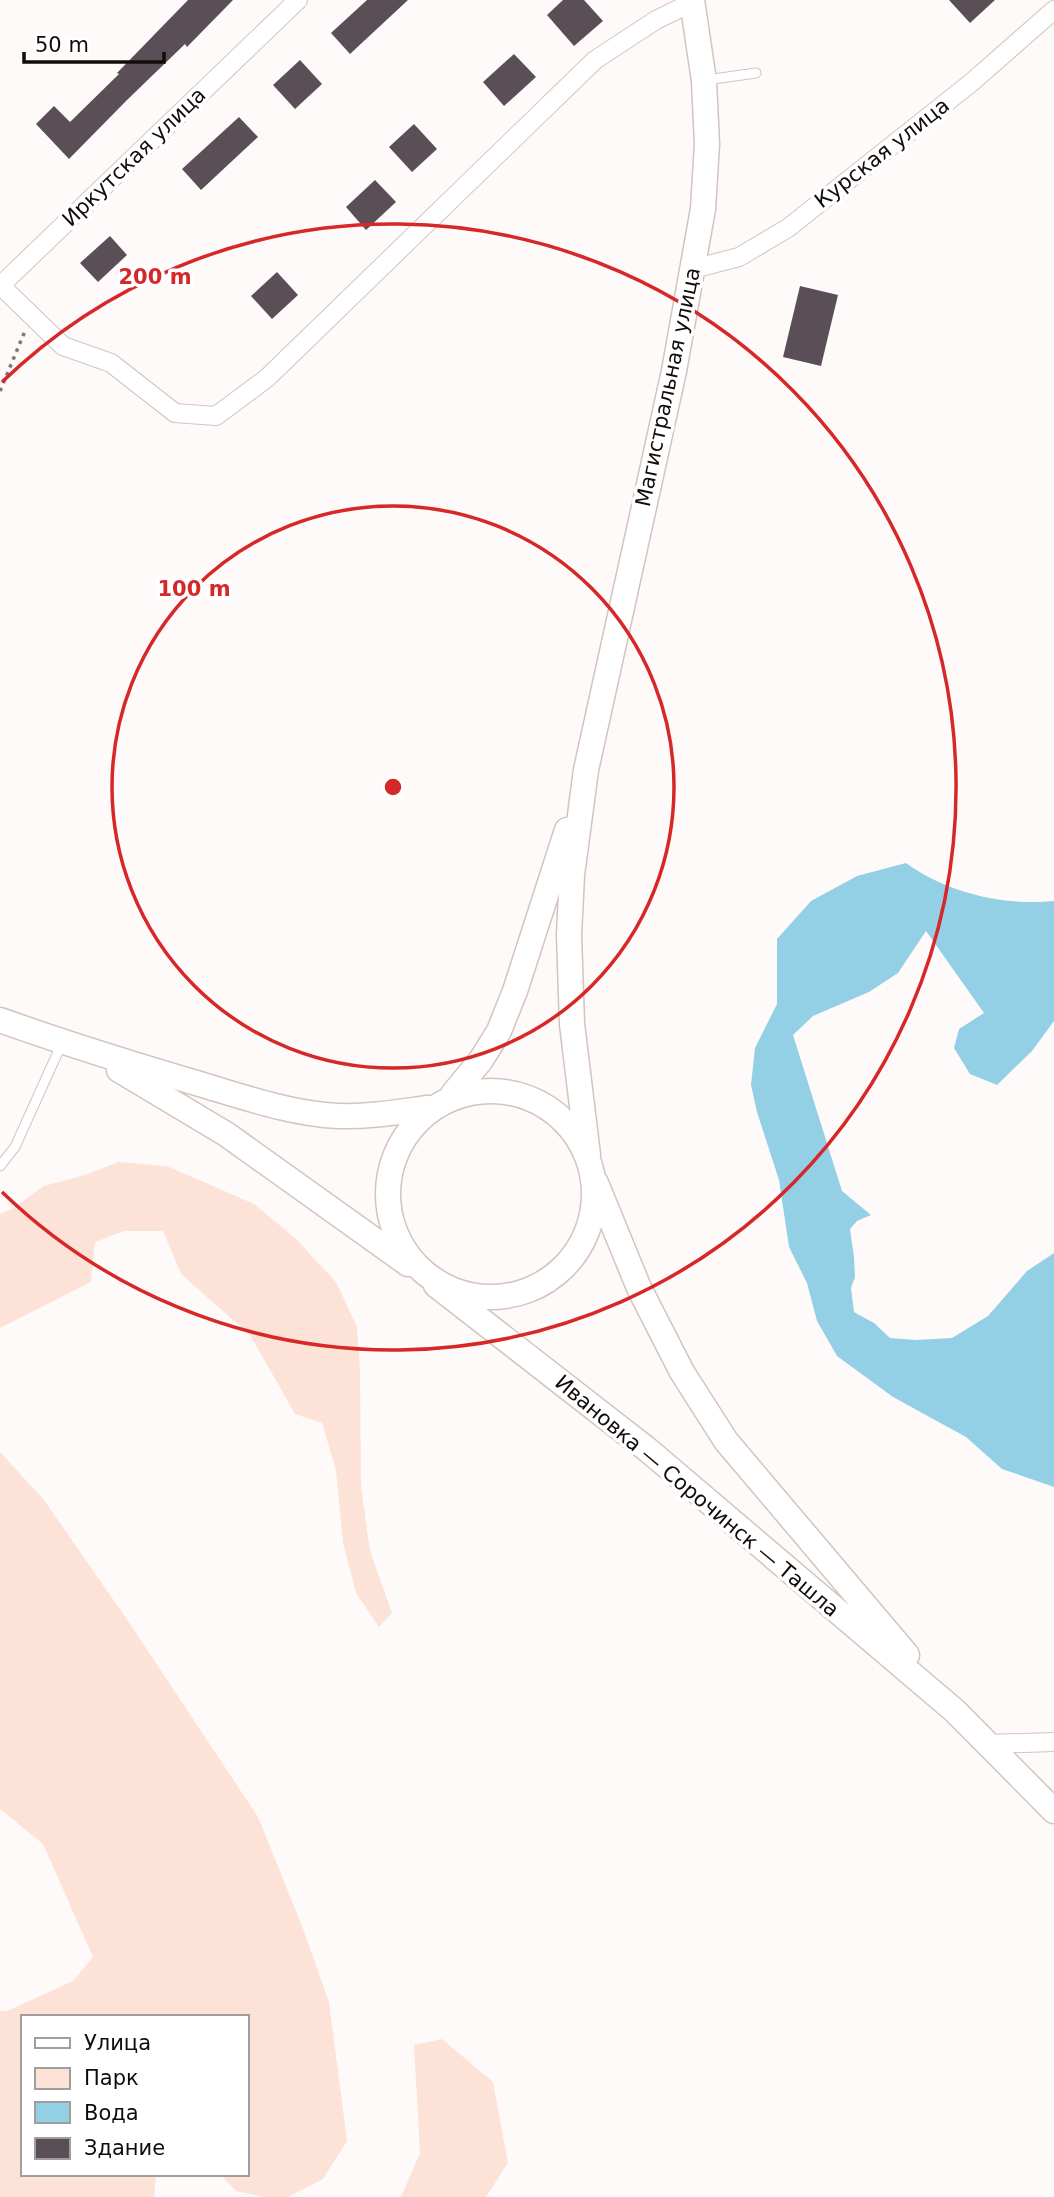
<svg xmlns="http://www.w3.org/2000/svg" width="1054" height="2197" font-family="'DejaVu Sans',sans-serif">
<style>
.green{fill:#fde2d8}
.water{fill:#93cfe5}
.building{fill:#5a4f57}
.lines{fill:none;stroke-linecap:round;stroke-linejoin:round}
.lane-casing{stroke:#d3c4be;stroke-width:11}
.street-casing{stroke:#d3c4be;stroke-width:20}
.secondary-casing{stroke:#d3c4be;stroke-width:27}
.path{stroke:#7e7978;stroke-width:3.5;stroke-dasharray:3.5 5;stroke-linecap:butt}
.lane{stroke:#fff;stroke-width:9}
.street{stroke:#fff;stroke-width:18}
.secondary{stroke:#fff;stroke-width:24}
.ring{fill:none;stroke:#d62828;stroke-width:3.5}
.labels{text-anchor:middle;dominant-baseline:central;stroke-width:7;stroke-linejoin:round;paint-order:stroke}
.street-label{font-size:21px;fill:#110c0a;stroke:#fff}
.centre{fill:#d62828;stroke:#fff;stroke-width:3.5}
.ring-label{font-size:21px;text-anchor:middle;font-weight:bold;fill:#d62828;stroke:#fff;stroke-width:7;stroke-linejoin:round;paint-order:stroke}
</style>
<rect width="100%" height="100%" fill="#fefaf9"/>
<path class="green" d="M119,1162l48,4 87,38 41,34 41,44 21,45 3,43 1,116 9,65 22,62 -13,14 -23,-34 -13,-50 -7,-73 -14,-47 -27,-9 -45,-79 -69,-61 -18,-43h-39l-29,11 -4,40 -91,46v-114l12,-5 32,-23 41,-11z
M0,1452l44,48 82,118 132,199 44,109 27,76 18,139 -24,38 -35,18h-23l-29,-6 -16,-17h27v-157h-224v157h133l-2,23h-154v-186h7l66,-30 20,-24 -50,-113 -43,-35z
M442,2039l51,43 15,81 -22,34h-85l19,-44 -6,-108z"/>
<path class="water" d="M906,863c42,30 97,43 148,38v120l-22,30 -35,34 -27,-11 -16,-26 5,-19 25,-16 -58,-82 -28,42 -29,19 -56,24 -20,19 49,156 29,24 -14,6 -7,8 4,28 1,20 -4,11 3,24 20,11 16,15 26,2 36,-2 36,-22 39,-45 27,-18v234l-52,-18 -36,-32 -73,-40 -56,-41 -20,-35 -10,-38 -18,-36 -10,-67 -22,-68 -6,-27 4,-37 22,-44v-65l34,-38 46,-25z"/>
<path class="building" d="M188,0h45l-46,47 -2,-3 -58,56 -58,59 -33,-35 18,-18 16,16 49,-48 -2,-1z
M367,0h41l-58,54 -19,-21z
M563,0h21l19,21 -29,25 -27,-31z
M949,0h46l-25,23z
M514,54l22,23 -32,29 -21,-24z
M300,60l22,24 -27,25 -22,-24z
M239,117l19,20 -57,53 -19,-21z
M414,124l23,25 -25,23 -23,-25z
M375,180l21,22 -30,28 -20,-23z
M110,236l17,19 -29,27 -18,-19z
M277,272l21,23 -26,24 -21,-23z
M800,286l38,9 -17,71 -38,-9z"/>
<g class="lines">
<g class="lane-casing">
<path id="lane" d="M706,80l50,-7
M0,1166l15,-19 47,-104"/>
</g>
<g class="street-casing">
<path id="street" d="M693,269l46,-12 49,-29 184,-146 82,-72
M0,285l63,61 48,17 64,50 41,3 51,-38 328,-318 61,-40 37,-18
M0,286l298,-286
M987,1744l67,-2"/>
</g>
<g class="secondary-casing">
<path id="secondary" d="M0,1020c67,24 135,45 203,65 43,13 90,29 135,31 30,1 60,-4 90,-8
M119,1070l107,64 182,130
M388 1194a103 103 0 1 1 206 0a103 103 0 1 1-206 0Z
M453,1094l28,-34 18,-29 16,-40 52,-161
M588,1155l-16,-131 -3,-89 3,-60 14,-105 88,-399 29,-162 4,-65 -3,-63 -12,-81
M596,1183l43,105 43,84 44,69 181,214
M436,1285l212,165 307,261 99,100"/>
</g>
<path class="path" d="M0,391l25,-60"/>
<use href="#lane" class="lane"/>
<use href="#street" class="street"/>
<use href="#secondary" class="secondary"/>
</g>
<g class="ring">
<circle cx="393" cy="787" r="281"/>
<path d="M2 382A563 563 0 1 1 2 1192"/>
</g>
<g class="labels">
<g class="street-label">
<text transform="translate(882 153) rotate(-38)">Курская улица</text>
<text transform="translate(134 157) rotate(-44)">Иркутская улица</text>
<text transform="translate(668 387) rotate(-78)">Магистральная улица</text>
<text transform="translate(697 1496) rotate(40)">Ивановка — Сорочинск — Ташла</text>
</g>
</g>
<circle cx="393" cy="787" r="10" class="centre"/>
<g class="ring-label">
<text x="155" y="284">200 m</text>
<text x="194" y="596">100 m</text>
</g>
<rect x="21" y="2015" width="228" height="161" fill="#ffffff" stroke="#a09e9d" stroke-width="2"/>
<rect x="35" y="2038" width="35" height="10" fill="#ffffff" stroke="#a09e9d" stroke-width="2"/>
<text x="84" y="2050" font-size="21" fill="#110c0a">Улица</text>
<rect x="35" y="2068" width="35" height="21" fill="#fde2d8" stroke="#a09e9d" stroke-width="2"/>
<text x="84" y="2085" font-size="21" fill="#110c0a">Парк</text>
<rect x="35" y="2102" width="35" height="21" fill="#93cfe5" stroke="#a09e9d" stroke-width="2"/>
<text x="84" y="2120" font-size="21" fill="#110c0a">Вода</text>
<rect x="35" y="2138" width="35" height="21" fill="#5a4f57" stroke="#a09e9d" stroke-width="2"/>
<text x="84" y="2155" font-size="21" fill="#110c0a">Здание</text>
<path d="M24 52v10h140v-10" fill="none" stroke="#110c0a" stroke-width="3.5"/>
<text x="35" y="52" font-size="21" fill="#110c0a" stroke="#ffffff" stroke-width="5" paint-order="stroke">50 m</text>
</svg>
